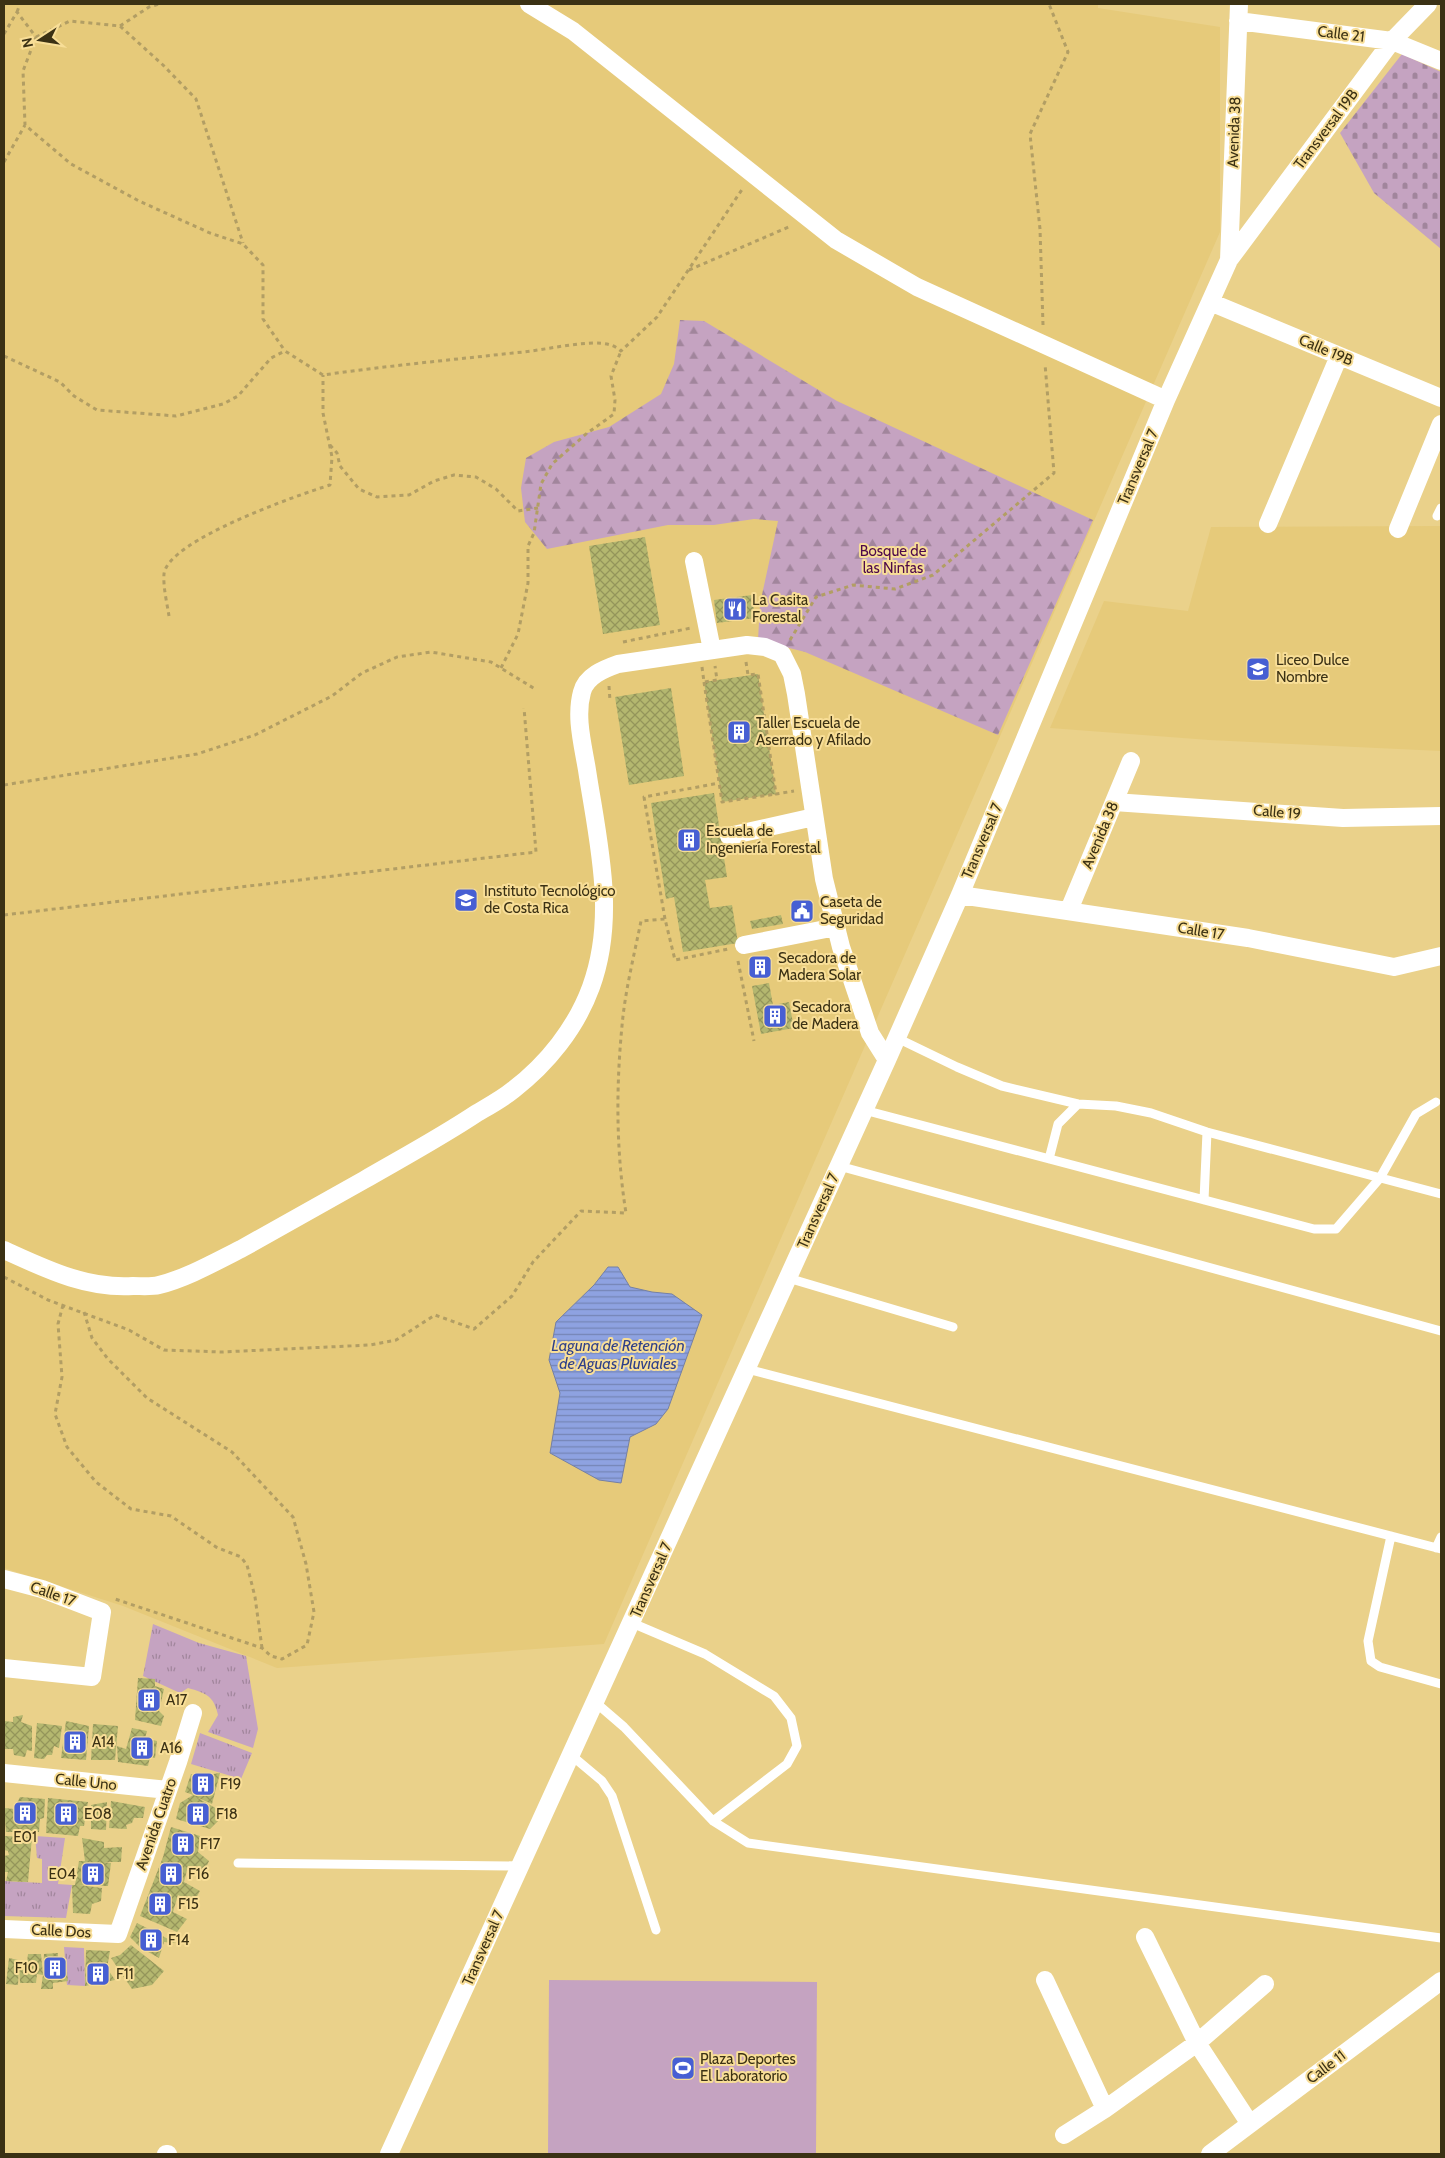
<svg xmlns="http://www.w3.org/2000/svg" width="1445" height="2158" font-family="Cabin,sans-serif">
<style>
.built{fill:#e6ca7a}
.forest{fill:url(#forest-firs)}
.cemetery{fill:url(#cemetery-stones)}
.park{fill:url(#park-tufts)}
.pitch{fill:#c5a3c1}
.water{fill:url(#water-rules);stroke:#7580a4}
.building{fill:url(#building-cross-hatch)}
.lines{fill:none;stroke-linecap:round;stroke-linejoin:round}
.path{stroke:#b29e64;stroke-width:3;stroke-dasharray:4 4;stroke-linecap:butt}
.service{stroke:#fff;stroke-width:9}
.minor{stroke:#fff;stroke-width:18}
.labels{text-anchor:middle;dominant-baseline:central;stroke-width:4;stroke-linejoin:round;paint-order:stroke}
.street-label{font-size:15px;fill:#3b3114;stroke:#f8de97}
.park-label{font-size:15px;fill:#4d094a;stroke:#f8de97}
.poi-label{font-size:15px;fill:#3b3114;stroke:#f8de97;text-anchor:start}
.water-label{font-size:16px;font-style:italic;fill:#2f4089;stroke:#f8de97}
</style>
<defs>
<pattern id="forest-firs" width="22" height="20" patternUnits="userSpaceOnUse" patternTransform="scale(1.25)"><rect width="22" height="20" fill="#c5a3c1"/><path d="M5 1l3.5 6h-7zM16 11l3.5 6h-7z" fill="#a1859c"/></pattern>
<pattern id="cemetery-stones" width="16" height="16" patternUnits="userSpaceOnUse" patternTransform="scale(1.25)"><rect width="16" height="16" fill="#c5a3c1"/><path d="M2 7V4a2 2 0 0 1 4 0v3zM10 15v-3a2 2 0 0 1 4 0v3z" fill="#a1859c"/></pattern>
<pattern id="park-tufts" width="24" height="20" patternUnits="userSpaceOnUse" patternTransform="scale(1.25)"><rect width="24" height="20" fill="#c5a3c1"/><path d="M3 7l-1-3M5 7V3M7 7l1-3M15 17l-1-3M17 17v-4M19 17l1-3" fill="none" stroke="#a1859c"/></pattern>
<pattern id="water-rules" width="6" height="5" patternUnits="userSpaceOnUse" patternTransform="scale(1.25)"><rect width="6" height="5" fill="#8ea2e1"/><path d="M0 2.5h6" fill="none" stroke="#7585b5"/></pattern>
<pattern id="building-cross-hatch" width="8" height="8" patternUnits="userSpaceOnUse" patternTransform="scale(1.25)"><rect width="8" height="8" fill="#b4b76f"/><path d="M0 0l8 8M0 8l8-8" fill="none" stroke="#94955a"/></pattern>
</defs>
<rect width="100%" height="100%" fill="#ead18a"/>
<path class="built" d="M4,4h1094v4l122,19v205l-616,1412 -327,24 -154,-62 -119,-38z
M1441,526v225l-232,-11 -159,-12 54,-127 84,10 23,-84z"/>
<path class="forest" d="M680,320l24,1 133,80 256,119 -95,215 -193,-83 -47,-12 2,-36 18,-83 -24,-2 -40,6h-46l-121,24 -22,-27 -4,-34 5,-30 28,-16 55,-15 52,-33 13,-30z"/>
<path class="cemetery" d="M1402,54l39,18v177l-67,-56 -34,-60z"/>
<path class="park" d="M153,1624l46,19 47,13 12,73 -5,19 -45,-16 10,-17c-4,-19 -12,-22 -30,-27l-8,5 -37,-17z
M200,1733l52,20 -11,26 -50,-15z
M35,1836l30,2 -7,46 14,1 -6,33 -62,-2v-35l38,2v-24l-5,-1z
M64,1947l20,1 1,38 -18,-1z"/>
<path class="pitch" d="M549,1980l268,2 -1,172h-268z"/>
<path class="water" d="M608,1267h10l12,20 22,5 20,2 30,21 -34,94 -12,15 -26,13 -9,46 -22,-3 -49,-27 10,-60 -11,-33 7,-38 38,-37z"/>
<path class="building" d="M645,537l15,88 -57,9 -14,-88z
M752,595l3,23 -38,5 -3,-23z
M758,674l18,120 -54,8 -18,-120z
M671,688l13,88 -55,9 -14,-88z
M714,793l13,84 -22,3 5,28 22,-3 6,38 -55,9 -9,-55 -8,2 -15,-96z
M810,901l3,17 -18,3 -3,-17z
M781,915l2,9 -31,5 -2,-8z
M767,958l2,14 -15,3 -3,-14z
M769,983l4,22 16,-3 5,26 -33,6 -9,-48z
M138,1678l17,1v7l9,3 -5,22 5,5 -3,10 -26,-6z
M23,1715l-2,7 11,4v25l-5,-1 -2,7 -11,-2 -1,-6h-9v-28l9,1v-5z
M66,1721l23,5 -3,34 -25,-2z
M37,1723l25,3 -3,22 -5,-2 -2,9h-5l-3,4 -10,-1z
M93,1724l25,2 -3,34h-24z
M132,1728l15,3 -2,7 12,3 -2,17 -5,-1 -2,9 -30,-4 -1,-16 9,3z
M220,1773l-8,31 -16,-7 23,13 -1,11 -8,8 -34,-10 4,-16 13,-8 -8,-3 6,-18 8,2z
M20,1797l25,2 -1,19 -4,1 -1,13h-33l-2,-24 10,1z
M48,1798l40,4 -4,24h-4l-2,10 -32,-3z
M111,1801l34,6 -2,11h-9l-2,5 -6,2 1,4 -18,-1z
M107,1802l-1,28 -15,-1v-24z
M171,1827l29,9 -2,16 11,9 -5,11 -16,-6 -4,16 16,9 -6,11 -16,-7 -5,17 14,7 -10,13 -37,-16 23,-59z
M4,1836l28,1 -4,45 -22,-1 2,-9h-4v-16l5,-1 -1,-4 -4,-1z
M82,1838l22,4v6l18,-1 -1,15h-17l7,1 -3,23 -29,-1 23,3 -1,13 -9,3 -2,10 -17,-1 -1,-28h3l4,-24h6z
M137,1923l39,20 -12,-1 -5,16 -18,-10 -11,-11z
M131,1945l33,26 -12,14 -20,4 -21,-31 9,-3z
M86,1950l24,1 -3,17 8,12 -30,6z
M58,1953v9h8l2,19 -15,2v6h-12l2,-14 -6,-1 -1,9h-16l-1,-16 -1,18 -12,-1 3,-26 18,4 1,-8h13l2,21 1,-21z"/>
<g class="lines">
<path class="path" d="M17,12l3,-8
M120,26l29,-19 10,-3
M4,34l13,-22 19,25 -13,34 2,54 46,39 68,37 71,32 33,11 20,21v54l22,32
M36,37l34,-16 50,5 43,39 33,34 47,144
M4,162l21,-37
M689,270l102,-44
M1043,325l-3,-96 -10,-95 38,-82 -19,-48
M4,356l56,26 14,14 23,14 79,6 47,-12 15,-8 33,-38 14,-7 38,24c63,-9 127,-15 190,-22 27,-2 53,-9 80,-10 12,0 20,1 28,8l36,-34 86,-129
M330,445l7,8 3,13 19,23 18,8 32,-2 25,-14 20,-6 22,2 20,12 22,22 20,-3
M169,616c-2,-13 -6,-29 -5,-42 4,-34 134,-79 166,-89l2,-28 -9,-44v-38
M790,640l26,-43 37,-12 42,4 38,-14 121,-102 -9,-109
M623,642l68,-14
M746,662l2,13 10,-1 18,120 18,-3
M702,667l2,15 13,-2 -2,-14
M501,668l17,-34 10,-51v-37l6,-13 7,-49 11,-20 34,-30 28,-20 1,-14 -4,-24 10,-25
M704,682l18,120 54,-8
M609,686l1,15
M4,785l193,-31 58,-19 77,-39 30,-23 35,-16 34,-5 60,10 44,27
M4,915l532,-63 -12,-144
M665,919l-21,-122 75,-14
M738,961l16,80
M4,1277l44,23 81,30 35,20 58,2 148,-7 26,-5 39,-25 39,14 38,-33 21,-34 48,-51 45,2c-10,-62 -10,-125 -4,-187 3,-35 12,-70 19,-105l24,-2 10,41 53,-11
M63,1305l-5,19 4,53 -7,37 12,33 29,35 35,27 40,7 45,31 25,10 6,8 8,32 7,51
M84,1312l8,26 16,21 39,39 85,54 61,65 13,47 8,48 -7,33 -25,14 -11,-3 -9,-8 -150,-50"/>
<path class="service" d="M1437,516l4,-8
M897,1038l60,29 45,19 76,18 38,2 35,7 56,19 234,62
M864,1110l450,119h22l44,-51 36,-64 20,-12
M1049,1159l9,-35 20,-20
M839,1166l602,165
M1204,1200l3,-68
M788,1278l165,49
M747,1369l694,180
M1391,1536l-23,105 3,20 9,6 61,17
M1436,1548l5,-11
M632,1623l73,31 69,42 17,22 6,28 -10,18 -74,57
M595,1702l29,25 89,94 35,22 693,95
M571,1755l31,26 10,15 44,134
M238,1863l283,3"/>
<path class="minor" d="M529,4l44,27 263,209 81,47 249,113
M1238,21l154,20 49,20
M1229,260l10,-256
M1210,302l231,96
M1268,524l71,-168
M1398,529l43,-105
M694,561l18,89
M1114,802l229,16 98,-2
M729,836l85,-19
M960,895l288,43 146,29 47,-11
M1069,910l62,-149
M744,945l92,-18
M4,1250c42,19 82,39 129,36 9,0 18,1 26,-1 28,-7 56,-23 82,-36 41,-23 82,-46 123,-69 38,-22 77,-43 113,-67 12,-7 25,-14 36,-23 34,-26 63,-62 78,-103 26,-71 7,-145 -4,-217 -4,-25 -12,-53 -5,-78 4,-16 22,-23 36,-28l129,-19 18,2 17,7 10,20 4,20 28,185 17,68 29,86 17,27
M4,1579l38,10 60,23 -10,65 -88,-9
M4,1773l164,17
M4,1929l114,5 60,-172 15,-49
M1145,1937l52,106 53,81
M1045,1980l60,129 92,-66 68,-59
M1064,2135l41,-26
M166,2154h2
M389,2154l498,-1094 73,-165 206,-495 63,-140 163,-219 36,-37
M1210,2154l231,-173"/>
</g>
<defs>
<g id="restaurant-square" transform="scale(1.25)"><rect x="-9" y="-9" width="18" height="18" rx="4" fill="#475fd3" stroke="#f8de97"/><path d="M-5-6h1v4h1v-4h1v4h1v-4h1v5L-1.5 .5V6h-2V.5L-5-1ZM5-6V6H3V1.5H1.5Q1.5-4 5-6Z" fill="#fff"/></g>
<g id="school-square" transform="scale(1.25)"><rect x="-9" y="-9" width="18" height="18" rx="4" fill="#475fd3" stroke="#f8de97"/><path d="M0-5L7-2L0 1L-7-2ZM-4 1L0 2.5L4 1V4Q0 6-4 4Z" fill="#fff"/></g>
<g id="building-square" transform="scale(1.25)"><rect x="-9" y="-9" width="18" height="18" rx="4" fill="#475fd3" stroke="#f8de97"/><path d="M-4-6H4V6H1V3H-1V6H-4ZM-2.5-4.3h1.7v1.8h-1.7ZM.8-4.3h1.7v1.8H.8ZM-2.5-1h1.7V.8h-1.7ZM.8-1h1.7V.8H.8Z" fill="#fff"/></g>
<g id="university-square" transform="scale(1.25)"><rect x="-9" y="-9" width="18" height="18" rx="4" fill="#475fd3" stroke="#f8de97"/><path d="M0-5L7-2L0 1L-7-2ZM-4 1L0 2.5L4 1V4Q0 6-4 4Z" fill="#fff"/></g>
<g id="civic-square" transform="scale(1.25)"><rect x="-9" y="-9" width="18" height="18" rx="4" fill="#475fd3" stroke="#f8de97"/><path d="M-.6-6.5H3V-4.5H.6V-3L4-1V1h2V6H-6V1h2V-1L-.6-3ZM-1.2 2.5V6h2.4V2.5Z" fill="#fff"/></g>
<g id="stadium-square" transform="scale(1.25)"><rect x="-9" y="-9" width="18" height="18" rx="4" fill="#475fd3" stroke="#f8de97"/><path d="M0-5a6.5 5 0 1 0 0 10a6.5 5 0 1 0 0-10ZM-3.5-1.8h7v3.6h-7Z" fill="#fff"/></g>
</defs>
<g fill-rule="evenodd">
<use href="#restaurant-square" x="735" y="609"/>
<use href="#school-square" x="1258" y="669"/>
<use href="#building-square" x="739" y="732"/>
<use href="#building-square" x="689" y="840"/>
<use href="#university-square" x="466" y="900"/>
<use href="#civic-square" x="802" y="911"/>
<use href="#building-square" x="760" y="967"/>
<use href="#building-square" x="775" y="1016"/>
<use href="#building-square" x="149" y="1700"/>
<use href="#building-square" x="75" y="1742"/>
<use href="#building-square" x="142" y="1748"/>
<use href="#building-square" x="203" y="1784"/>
<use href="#building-square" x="25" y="1813"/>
<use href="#building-square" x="66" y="1814"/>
<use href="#building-square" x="198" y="1814"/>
<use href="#building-square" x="183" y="1844"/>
<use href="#building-square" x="93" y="1874"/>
<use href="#building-square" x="171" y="1874"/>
<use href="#building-square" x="160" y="1904"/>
<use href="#building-square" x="151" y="1940"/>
<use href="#building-square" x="55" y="1968"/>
<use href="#building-square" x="98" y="1974"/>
<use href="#stadium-square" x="683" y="2068"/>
</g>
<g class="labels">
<g class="street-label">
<text transform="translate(1341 34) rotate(7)">Calle 21</text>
<text transform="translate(1326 129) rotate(-53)">Transversal 19B</text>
<text transform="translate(1234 132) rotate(-88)">Avenida 38</text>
<text transform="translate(1326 350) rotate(23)">Calle 19B</text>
<text transform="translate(1138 467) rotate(-67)">Transversal 7</text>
<text transform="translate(1277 812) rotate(5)">Calle 19</text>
<text transform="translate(1100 835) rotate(-67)">Avenida 38</text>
<text transform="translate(982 841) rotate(-67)">Transversal 7</text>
<text transform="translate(1201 931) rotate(9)">Calle 17</text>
<text transform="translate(818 1211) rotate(-66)">Transversal 7</text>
<text transform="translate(651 1580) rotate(-66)">Transversal 7</text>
<text transform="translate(53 1594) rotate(19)">Calle 17</text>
<text transform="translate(86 1782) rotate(6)">Calle Uno</text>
<text transform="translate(156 1824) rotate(-71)">Avenida Cuatro</text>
<text transform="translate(61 1931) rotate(3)">Calle Dos</text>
<text transform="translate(483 1948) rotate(-66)">Transversal 7</text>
<text transform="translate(1326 2067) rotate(-37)">Calle 11</text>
</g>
<g class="park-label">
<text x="893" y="551">Bosque de<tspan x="893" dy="17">las Ninfas</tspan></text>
</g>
<g class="poi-label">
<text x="752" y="600">La Casita<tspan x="752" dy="17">Forestal</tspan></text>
<text x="1276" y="660">Liceo Dulce<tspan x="1276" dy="17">Nombre</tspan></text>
<text x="756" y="723">Taller Escuela de<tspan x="756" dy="17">Aserrado y Afilado</tspan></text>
<text x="706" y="831">Escuela de<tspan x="706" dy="17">Ingeniería Forestal</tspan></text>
<text x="484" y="891">Instituto Tecnológico<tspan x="484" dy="17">de Costa Rica</tspan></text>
<text x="820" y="902">Caseta de<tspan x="820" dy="17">Seguridad</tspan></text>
<text x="778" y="958">Secadora de<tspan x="778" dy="17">Madera Solar</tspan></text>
<text x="792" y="1007">Secadora<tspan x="792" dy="17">de Madera</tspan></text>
<text x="166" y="1700">A17</text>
<text x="92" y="1742">A14</text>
<text x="160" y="1748">A16</text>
<text x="220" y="1784">F19</text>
<text x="84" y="1814">E08</text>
<text x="216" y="1814">F18</text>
<text x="25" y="1837" text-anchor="middle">E01</text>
<text x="200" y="1844">F17</text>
<text x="76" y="1874" text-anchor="end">E04</text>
<text x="188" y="1874">F16</text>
<text x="178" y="1904">F15</text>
<text x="168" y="1940">F14</text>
<text x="38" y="1968" text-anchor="end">F10</text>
<text x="116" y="1974">F11</text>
<text x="700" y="2059">Plaza Deportes<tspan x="700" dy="17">El Laboratorio</tspan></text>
</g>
<g class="water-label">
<text x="618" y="1345">Laguna de Retención<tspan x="618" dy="18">de Aguas Pluviales</tspan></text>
</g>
</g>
<rect width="1445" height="2158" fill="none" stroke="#3b3114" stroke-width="10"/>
<g transform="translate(40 40) rotate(258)" stroke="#f8de97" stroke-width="4" paint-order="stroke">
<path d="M0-4L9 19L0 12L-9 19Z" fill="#3b3114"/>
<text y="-8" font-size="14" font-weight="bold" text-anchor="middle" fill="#3b3114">N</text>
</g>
</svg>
